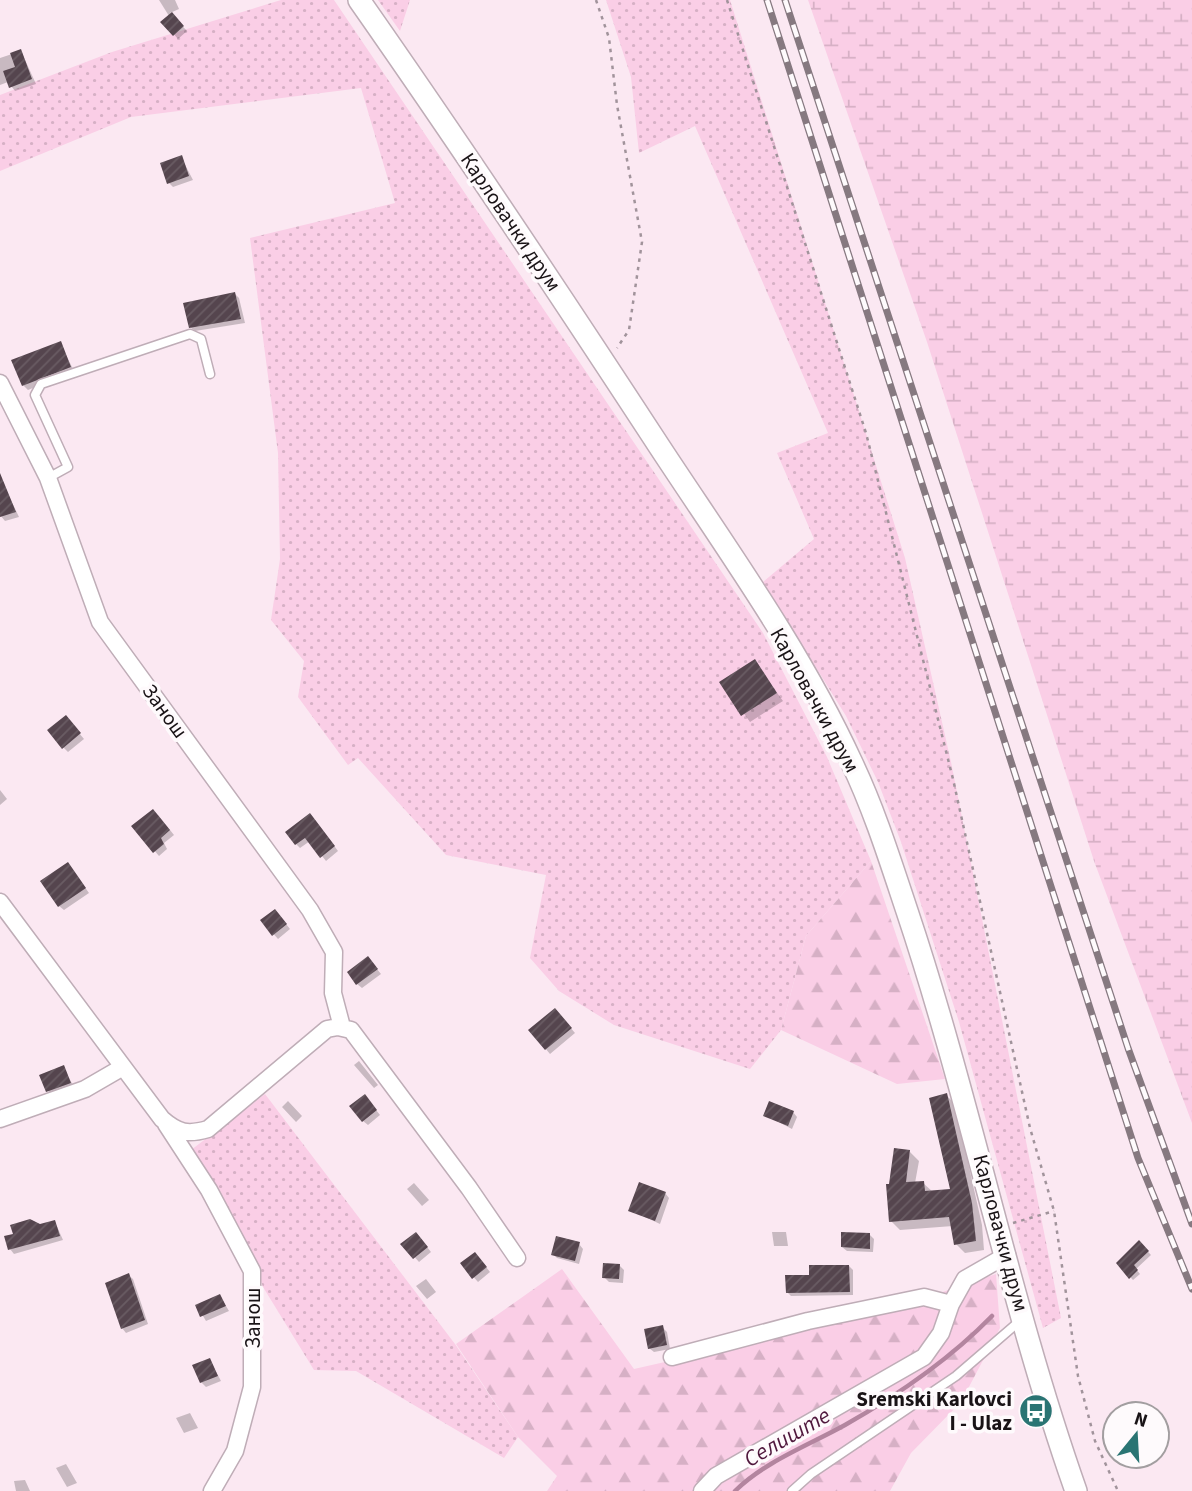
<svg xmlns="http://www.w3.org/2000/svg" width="1192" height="1491" font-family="'Source Sans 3',sans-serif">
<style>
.grass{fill:url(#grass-dots)}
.forest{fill:url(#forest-firs)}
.wetland{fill:url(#wetland-marsh)}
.shadow{fill:#0003}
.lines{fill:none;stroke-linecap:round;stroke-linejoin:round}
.stream{stroke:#b3859f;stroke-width:4.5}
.building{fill:url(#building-hatch)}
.lane-casing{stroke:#bfadb7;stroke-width:11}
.street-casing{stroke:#bfadb7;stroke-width:19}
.secondary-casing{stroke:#bfadb7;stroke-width:24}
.path{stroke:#a1939b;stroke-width:2.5;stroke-dasharray:3.5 5;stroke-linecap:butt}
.lane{stroke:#fff;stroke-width:8}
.street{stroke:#fff;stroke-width:16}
.secondary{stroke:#fff;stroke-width:21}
.rail-casing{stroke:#867980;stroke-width:7}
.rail{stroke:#fefafc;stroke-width:4.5;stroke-dasharray:13;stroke-linecap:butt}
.labels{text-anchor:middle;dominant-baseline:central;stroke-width:7;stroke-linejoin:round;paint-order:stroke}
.street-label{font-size:21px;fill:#191316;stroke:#fefafc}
.poi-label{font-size:21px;font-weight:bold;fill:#191316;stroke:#fefafc;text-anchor:end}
.water-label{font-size:23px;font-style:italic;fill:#4f173c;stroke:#fefafc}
</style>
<defs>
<pattern id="grass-dots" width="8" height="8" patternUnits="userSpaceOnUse" patternTransform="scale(1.75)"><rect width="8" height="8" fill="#facee6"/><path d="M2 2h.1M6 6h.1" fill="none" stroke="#d6b0c5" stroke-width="1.8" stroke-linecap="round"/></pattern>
<pattern id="forest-firs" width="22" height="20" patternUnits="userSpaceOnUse" patternTransform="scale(1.75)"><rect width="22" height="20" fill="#facee6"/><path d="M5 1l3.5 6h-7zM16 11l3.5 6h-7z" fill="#d6b0c5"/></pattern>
<pattern id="wetland-marsh" width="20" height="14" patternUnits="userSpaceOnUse" patternTransform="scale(1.75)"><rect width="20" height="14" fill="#facee6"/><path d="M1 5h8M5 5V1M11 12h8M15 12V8" fill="none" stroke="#d6b0c5"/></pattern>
<pattern id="building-hatch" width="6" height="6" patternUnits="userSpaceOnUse" patternTransform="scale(1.75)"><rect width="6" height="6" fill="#55454e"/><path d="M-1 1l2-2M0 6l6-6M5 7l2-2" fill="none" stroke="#695c63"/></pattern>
</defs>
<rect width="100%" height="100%" fill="#fbe8f2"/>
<path class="grass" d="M281,0h53l429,633 64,124 44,104 -65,75 -25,94 -31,39 -136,-44 -55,-34 -29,-33 16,-83 -100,-20 -88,-97 -10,7 -50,-68 6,-36 -33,-41 9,-61 -2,-106 -28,-215 145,-35 -34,-115 -230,29 -131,54v-76l112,-43z
M378,0h32l-10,31z
M606,0h124l175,558 46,204 110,556 -18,10 -84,-306 -58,-180 -23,-60 -32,-66 -83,-134 51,-43 -37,-86 51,-20 -133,-307 -56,27 -8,-76z
M265,1094l190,250 63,93 -14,21 -148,-87 -42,-1 -51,-83 -23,-59 -49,-78z"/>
<path class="forest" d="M871,861l74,218 -48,5 -116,-54 25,-94z
M562,1269l72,100 243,-55 119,-40 4,54 -39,74 -50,51 -21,38h-343l10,-15 -39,-39 -62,-93z"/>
<path class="wetland" d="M808,0h384v1123l-98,-262 -167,-519z"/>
<path class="shadow" d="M159,0h16l4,9 -9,4 17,18 -9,8 -15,-17 6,-6z
M21,51l15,33 -21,7 -7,-9 -8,3v-27z
M181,157l12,23 -20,7 -4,-4z
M235,294l4,4 6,25 -50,8 -5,-4z
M60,343l14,28 -46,19 -5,-5z
M8,494l11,23 -14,4 -5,-6v-18z
M754,661l29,40 -33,21 -28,-39z
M70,722l14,17 -16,13 -5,-5z
M0,790l7,9 -7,6z
M158,815l16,20 -10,8 3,6 -8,7 -25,-29z
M315,820l23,31 -12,10 -16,-20 -10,7 -4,-4z
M72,869l17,24 -25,17 -5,-4z
M279,915l11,14 -12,10 -16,-18z
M372,963l9,11 -19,14 -5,-4z
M559,1014l16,19 -25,21 -20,-24z
M359,1061l19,24 -4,3 -20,-23z
M63,1067l11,20 -22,8 -4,-4z
M946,1095l9,9 27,121 2,25 -19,3 -9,-9 -3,-18 -53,4 -9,-9 19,-69 9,9 -4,22h8l10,9 19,-2z
M288,1101l14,15 -6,6 -14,-15z
M369,1101l11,14 -12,10 -5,-4z
M793,1112l4,5 -5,12 -27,-14z
M414,1183l15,17 -7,6 -15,-17z
M665,1193l4,5 -9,26 -30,-14z
M55,1222l8,18 -49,14 -4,-5 29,-23z
M772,1232h14l2,14h-14z
M869,1234l5,5 -1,13 -26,-1 -5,-4z
M420,1238l11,14 -12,10 -16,-18z
M1139,1242l12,13 -15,14 4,5 -7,6 -15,-16z
M579,1244l4,5 -4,15 -22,-6 -4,-4z
M479,1258l11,14 -12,10 -16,-18z
M619,1265l5,5 -1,13 -14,-1 -5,-5z
M849,1266l4,4v25l-62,1 -4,-4z
M128,1275l5,4 15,45 -22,9 -4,-5z
M426,1279l10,13 -9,7 -11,-13z
M220,1296l9,15 -23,10 -9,-15z
M662,1327l5,5 3,17 -16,3 -5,-4z
M210,1360l11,21 -15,6 -5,-5z
M190,1413l8,15 -14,5 -8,-15z
M66,1464l11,19 -10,4 -11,-19z
M25,1480l5,11h-14l-2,-10z"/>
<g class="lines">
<path class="stream" d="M735,1491c31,-30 72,-45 110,-66 53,-30 105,-66 147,-109"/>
</g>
<path class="building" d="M172,12l12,14 -11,10 -13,-14z
M21,49l11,30 -23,9 -6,-17 12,-4 -5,-14z
M182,155l7,21 -22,8 -7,-21z
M235,292l6,27 -52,9 -6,-25z
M61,341l10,26 -49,19 -11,-26z
M0,473l16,39 -16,5z
M755,659l22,34 -36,23 -22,-34z
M66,715l15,18 -19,16 -15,-19z
M153,809l17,21 -9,8 3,6 -11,9 -22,-27z
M310,813l25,33 -15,12 -15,-20 -10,7 -10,-13z
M68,862l18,26 -28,19 -18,-26z
M275,909l12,15 -15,12 -12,-16z
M368,956l10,13 -22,16 -9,-13z
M555,1008l17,20 -27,22 -17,-20z
M64,1065l7,18 -25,9 -7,-17z
M947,1093l25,110 4,38 -22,4 -5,-28 -60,5 -3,-38h3l5,-36 16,2 -4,32 18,-1 1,10 25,-2 -21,-91z
M365,1094l12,16 -15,12 -13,-16z
M769,1101l25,10 -6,15 -25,-10z
M639,1182l27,10 -11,29 -27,-10z
M30,1219l10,5 15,-4 5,16 -52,14 -4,-14 9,-2 -3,-9z
M416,1232l12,15 -15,12 -13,-15z
M841,1232l29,1v16l-29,-2z
M556,1236l24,6 -5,19 -24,-6z
M1139,1240l10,11 -15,14 4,5 -9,9 -13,-16z
M475,1252l12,15 -15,12 -12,-16z
M603,1263l17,1 -1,15 -17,-1z
M809,1265h40l1,27 -64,1 -1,-18h24z
M129,1273l16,47 -24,9 -16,-46z
M220,1294l6,12 -26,11 -5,-12z
M663,1325l4,20 -19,4 -4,-20z
M210,1358l8,18 -18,7 -8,-18z"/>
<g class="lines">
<g class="lane-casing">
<path id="lane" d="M48,478l20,-11 -33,-72 6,-11 149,-50 11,5 9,35
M792,1491l19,-17 145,-98 66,-57"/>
</g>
<g class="street-casing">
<path id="street" d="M0,383l48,95 52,144 210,288 24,42 -1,41 9,34
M0,902l162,217c16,14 26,16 46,10l119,-100 11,-2 13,3 118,158 48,70
M0,1119l85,-30 38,-22
M166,1124l43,66 43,81v116l-17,64 -23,40
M672,1357l136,-36 116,-24 27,7
M702,1491l14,-15 208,-119 17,-24 10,-29 14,-25 42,-24"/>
</g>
<g class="secondary-casing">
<path id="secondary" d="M359,0c103,147 202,296 300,446 67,102 141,204 192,315 23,48 39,99 56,150 64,191 102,390 169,580"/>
</g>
<path class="path" d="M596,0l13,38 8,67 25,137 -13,88 -12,18
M727,0l139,433 87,346 77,349 24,83 24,165 17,65 23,50
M1013,1223l41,-12"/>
<use href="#lane" class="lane"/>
<use href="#street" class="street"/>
<use href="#secondary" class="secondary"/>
<g class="rail-casing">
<path id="rail" d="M767,0l371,1158 54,131
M785,0l343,1048 64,176"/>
</g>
<use href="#rail" class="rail"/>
</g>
<defs>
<g id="bus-disc" transform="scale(1.75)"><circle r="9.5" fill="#2a7473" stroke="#fefafc"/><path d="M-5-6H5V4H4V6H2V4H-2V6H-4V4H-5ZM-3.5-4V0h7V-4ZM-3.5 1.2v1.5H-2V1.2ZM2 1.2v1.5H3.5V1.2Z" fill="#fff"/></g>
</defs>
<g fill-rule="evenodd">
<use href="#bus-disc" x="1036" y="1411"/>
</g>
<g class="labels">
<g class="street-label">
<text transform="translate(511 222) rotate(56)">Карловачки друм</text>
<text transform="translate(815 700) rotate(61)">Карловачки друм</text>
<text transform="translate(165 711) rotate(54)">Занош</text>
<text transform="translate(1001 1233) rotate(75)">Карловачки друм</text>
<text transform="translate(253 1318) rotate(-90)">Занош</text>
</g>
<g class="poi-label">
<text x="1012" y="1399">Sremski Karlovci<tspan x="1012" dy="24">I - Ulaz</tspan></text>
</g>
<g class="water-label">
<text transform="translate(787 1437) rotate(-30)">Селиште</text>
</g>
</g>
<g transform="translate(1136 1435) rotate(18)"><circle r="33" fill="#fefafc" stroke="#a29ea0" stroke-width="2"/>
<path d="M0-5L12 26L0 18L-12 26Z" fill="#2a7473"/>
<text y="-10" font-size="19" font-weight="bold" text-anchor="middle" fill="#191316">N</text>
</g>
</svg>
